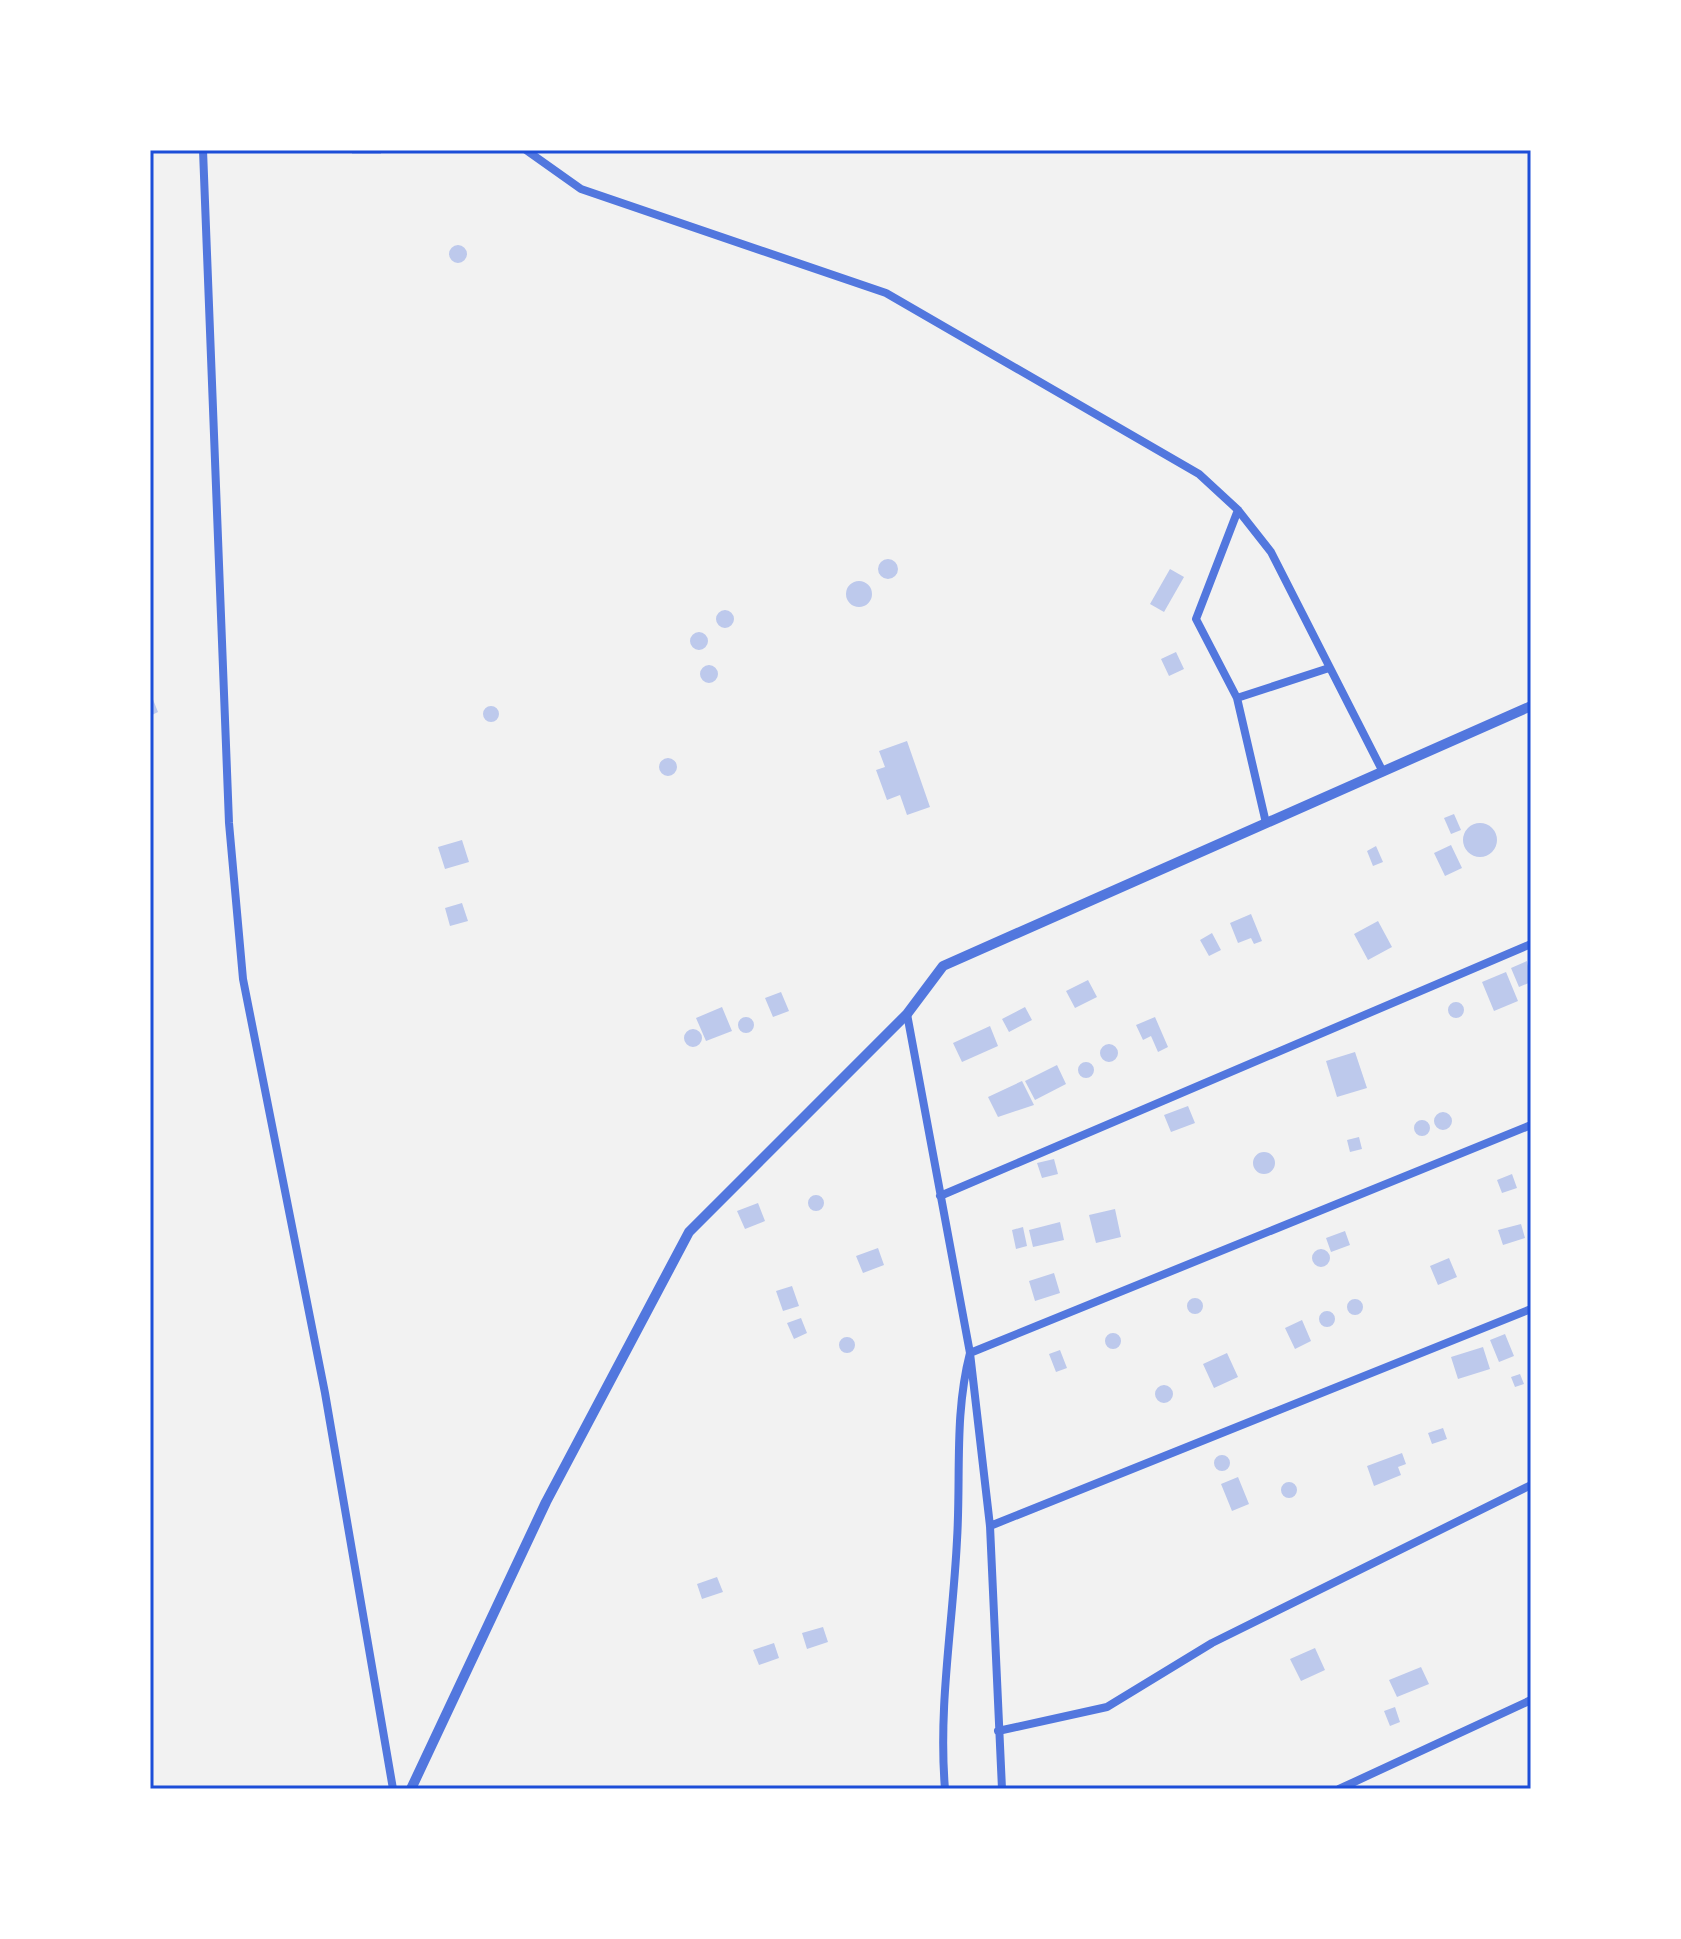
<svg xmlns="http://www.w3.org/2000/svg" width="1681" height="1939" font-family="'Sofia Sans Condensed',sans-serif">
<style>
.building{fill:#bdc9ec}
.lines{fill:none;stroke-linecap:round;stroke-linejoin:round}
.minor{stroke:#5277de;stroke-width:8}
.tertiary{stroke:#5277de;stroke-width:10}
.neatline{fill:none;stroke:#1d4ed8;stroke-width:3}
</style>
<rect width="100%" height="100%" fill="#f2f2f2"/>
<path class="building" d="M352,150h29v4h-29z
M449 254a9 9 0 1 1 18 0a9 9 0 1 1-18 0Z
M878 569a10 10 0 1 1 20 0a10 10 0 1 1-20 0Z
M1170,569l14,8 -20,35 -14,-8z
M846 594a13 13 0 1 1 26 0a13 13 0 1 1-26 0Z
M716 619a9 9 0 1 1 18 0a9 9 0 1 1-18 0Z
M690 641a9 9 0 1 1 18 0a9 9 0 1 1-18 0Z
M1176,652l8,17 -15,7 -8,-17z
M700 674a9 9 0 1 1 18 0a9 9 0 1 1-18 0Z
M150,692l8,20 -8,4z
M483 714a8 8 0 1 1 16 0a8 8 0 1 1-16 0Z
M907,741l23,66 -23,8 -7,-20 -13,5 -11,-30 9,-3 -6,-16z
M659 767a9 9 0 1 1 18 0a9 9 0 1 1-18 0Z
M1454,814l7,16 -10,4 -7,-16z
M1463 840a17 17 0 1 1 34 0a17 17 0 1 1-34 0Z
M462,840l7,22 -24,7 -7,-22z
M1451,845l11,23 -17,8 -11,-23z
M1376,846l7,16 -10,4 -6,-15z
M462,903l6,18 -18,5 -5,-18z
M1251,914l11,27 -8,3 -3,-6 -13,5 -8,-20z
M1378,921l14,26 -24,13 -14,-26z
M1212,933l9,17 -12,6 -9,-16z
M1527,961l4,21 -12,5 -8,-19z
M1506,972l12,29 -24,10 -12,-29z
M1088,980l9,17 -22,11 -9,-17z
M781,992l8,19 -16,6 -8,-19z
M1448 1010a8 8 0 1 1 16 0a8 8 0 1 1-16 0Z
M722,1007l10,24 -26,10 -10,-23z
M1025,1007l7,13 -23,12 -7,-13z
M738 1025a8 8 0 1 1 16 0a8 8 0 1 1-16 0Z
M1155,1017l13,30 -10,5 -7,-16 -8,4 -7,-15z
M990,1026l8,20 -36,16 -9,-19z
M684 1038a9 9 0 1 1 18 0a9 9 0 1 1-18 0Z
M1100 1053a9 9 0 1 1 18 0a9 9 0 1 1-18 0Z
M1355,1052l12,36 -30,9 -11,-36z
M1078 1070a8 8 0 1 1 16 0a8 8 0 1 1-16 0Z
M1057,1065l9,19 -31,16 -10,-19z
M1022,1081l12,24 -36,12 -10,-20z
M1188,1106l7,17 -24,9 -7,-17z
M1434 1121a9 9 0 1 1 18 0a9 9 0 1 1-18 0Z
M1414 1128a8 8 0 1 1 16 0a8 8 0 1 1-16 0Z
M1359,1137l3,12 -12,3 -3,-12z
M1253 1163a11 11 0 1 1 22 0a11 11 0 1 1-22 0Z
M1054,1159l4,15 -16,4 -5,-15z
M1512,1174l5,14 -15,5 -5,-13z
M808 1203a8 8 0 1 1 16 0a8 8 0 1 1-16 0Z
M758,1203l7,18 -20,8 -8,-18z
M1115,1209l6,28 -25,6 -7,-28z
M1060,1222l4,18 -31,7 -4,-17z
M1521,1224l4,14 -22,7 -5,-15z
M1023,1227l4,19 -11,3 -4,-19z
M1345,1231l5,14 -19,7 -5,-14z
M878,1248l6,17 -21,8 -7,-17z
M1312 1258a9 9 0 1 1 18 0a9 9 0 1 1-18 0Z
M1449,1258l8,19 -19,8 -8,-19z
M1054,1273l6,20 -25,8 -6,-20z
M792,1286l7,20 -16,5 -7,-20z
M1187 1306a8 8 0 1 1 16 0a8 8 0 1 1-16 0Z
M1347 1307a8 8 0 1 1 16 0a8 8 0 1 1-16 0Z
M1319 1319a8 8 0 1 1 16 0a8 8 0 1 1-16 0Z
M801,1318l6,15 -13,6 -7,-16z
M1302,1320l9,21 -16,8 -10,-21z
M1105 1341a8 8 0 1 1 16 0a8 8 0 1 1-16 0Z
M1505,1334l9,22 -15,6 -9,-22z
M839 1345a8 8 0 1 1 16 0a8 8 0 1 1-16 0Z
M1483,1347l7,22 -32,10 -7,-22z
M1060,1350l7,18 -11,4 -7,-18z
M1227,1353l11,24 -24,11 -11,-24z
M1520,1374l4,10 -9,3 -4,-10z
M1155 1394a9 9 0 1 1 18 0a9 9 0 1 1-18 0Z
M1443,1428l4,11 -15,5 -4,-11z
M1402,1453l4,11 -8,3 3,8 -27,11 -7,-20z
M1214 1463a8 8 0 1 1 16 0a8 8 0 1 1-16 0Z
M1238,1477l11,27 -17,7 -11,-27z
M1281 1490a8 8 0 1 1 16 0a8 8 0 1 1-16 0Z
M717,1577l6,15 -21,7 -5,-15z
M823,1627l5,15 -21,7 -5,-16z
M774,1643l5,15 -20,7 -6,-15z
M1315,1648l10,22 -24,11 -11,-22z
M1421,1667l8,17 -32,13 -8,-17z
M1395,1707l5,15 -10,4 -6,-15z"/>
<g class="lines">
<path class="minor" d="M203,150l26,673 14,156 82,414 68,396
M526,150l55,39 305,104 313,181 39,36 33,42 112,220
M1238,510l-42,109 41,79 92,-30
M1237,698l29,125
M907,1014l63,339 20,173 12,263
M940,1196l591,-252
M990,1526l541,-217
M998,1731l109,-24 105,-64 319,-158
M945,1789c-7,-83 8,-166 12,-249 4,-64 -3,-125 13,-187l561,-228
M1339,1789l192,-89"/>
<path class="tertiary" d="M411,1789l135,-287 143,-270 218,-218 36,-48 588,-260"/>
</g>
<rect width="1681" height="1939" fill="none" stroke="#ffffff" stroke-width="304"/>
<rect x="152" y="152" width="1377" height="1635" class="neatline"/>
</svg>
